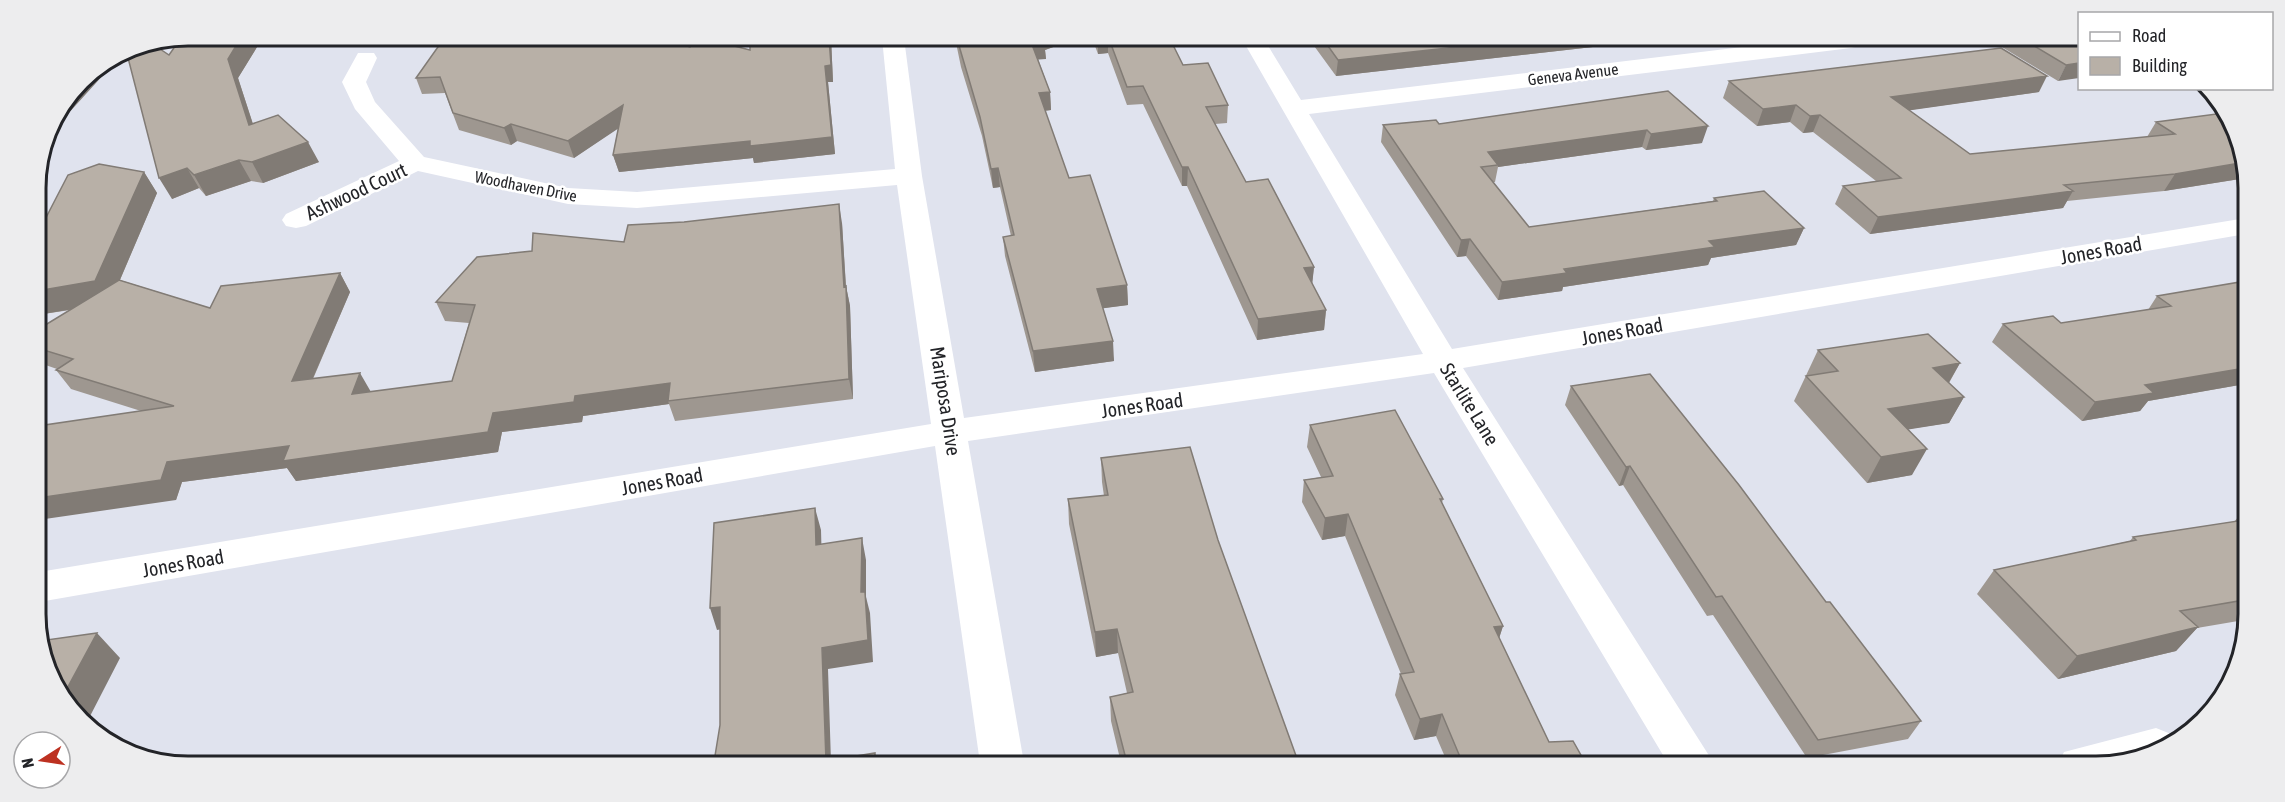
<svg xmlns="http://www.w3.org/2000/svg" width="2285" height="802" font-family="'Asap Condensed',sans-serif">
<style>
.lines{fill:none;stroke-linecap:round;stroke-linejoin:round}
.minor{fill:#fff;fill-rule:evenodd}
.wall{fill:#9e9790}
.shaded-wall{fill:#817b75}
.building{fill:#b8b0a7;stroke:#817b75;stroke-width:1.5}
.labels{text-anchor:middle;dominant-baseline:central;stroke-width:5;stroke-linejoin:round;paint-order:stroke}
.far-street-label{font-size:16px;fill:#232428;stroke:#fff}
.street-label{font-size:20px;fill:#232428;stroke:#fff}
.rim{fill:none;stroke:#232428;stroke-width:3}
</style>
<rect width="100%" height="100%" fill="#e0e3ee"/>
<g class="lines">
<path class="minor" d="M882,38h22l18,138 42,242 459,-64 -181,-315h22l37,61 499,-60 62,1 -3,5 -8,2 -542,66 143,235 794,-131v16l-783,134 252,397h-46l-235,-392 -466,68 56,322h-44l-45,-317 -896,156v-30l892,-148 -34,-239 -260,23 -69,-4 -150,-33 -112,55 -10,2 -10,-2 -4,-6 4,-6 113,-53 -44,-52 -13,-27 16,-29h16l3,5 -11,24 9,20 49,55 144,31 69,4 258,-23z
M2156,728l15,6 3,6 -68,26h-49l7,-14z"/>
</g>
<path class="wall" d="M750,38h81l2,44h-5l7,72 -81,9 -1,-5 -134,14 -6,-17 5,-27 -44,30 -57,-17 -6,4 -52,-15 -14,-37 -23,1 -6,-16 274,-31 60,3z
M955,38h123l-33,12 1,9h-8l12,33 1,18 -6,1 24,67 58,107 1,20 -25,3 11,53 -79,11 -30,-116 -2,-19 8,-1 -11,-49 -7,1 -11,-52 -21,-69z
M1092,38l78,1 13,26 45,40 -1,18 -12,1 31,58 68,85 -2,16 14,27 -2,20 -67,10 -70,-154h-5l-39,-82 -16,1 -19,-52 -10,1z
M1309,39l346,1 -319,36z
M1992,41h87l-21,40z
M257,47l-19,31 15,46 66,38 -56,21 -12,-2 -45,15 -7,-8 -27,11 -3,-144z
M1729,81l310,11 -130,18 61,44 177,-17 9,-15 90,37v19l-82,13 -97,10 -4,7 -193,26 -35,-30 8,-18 33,-5 -63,-49 -10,1 -13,-11 -33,4 -34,-28z
M1668,91l34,52 -56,7 -4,-3 -144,20 -3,15h-2l36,45 184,-26 1,-3 90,30 -8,17 -85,13 -3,7 -145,22 -1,4 -64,9 -32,-44 -9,1 -76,-115 2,-17 56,-1z
M144,172l13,21 -37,87 90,28 130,-35 10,19 -37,87 57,13 82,-11 17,-58 -24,-2 -9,-19 188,-60 218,-19 4,63 4,20 3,93 -178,22 -6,-17 -86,12 -1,6 -80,10 -4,20 -202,29 -9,-13 -105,14 -6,18 -35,-89 -70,-22 -15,-19 1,-1 -20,-7v-32l33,-20 -33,5v-80z
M2246,281l-1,103 -97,17 -8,10 -58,10 -90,-79 11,-18 58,-1 87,-13 9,-14z
M1818,350l142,13 -11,20 15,14 -15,26 -41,6 4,46 -45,8 -73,-82z
M1571,386l255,216 95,119 -13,18 -101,19 -94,-143 -6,1 -84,-131 -4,1 -54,-81z
M1310,425l133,74 -1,4 61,123 -4,12 50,104 37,22h-138l-12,-28 -22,4 -19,-45 5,-21h1l-56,-138 -23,4 -20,-38 2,-22 17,-3 -14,-30z
M1101,458l117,82 81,224 -178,-1 -10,-42 -1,-24 17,-4 -9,-40 -22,4 -27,-133 -1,-25 36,-3 -2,-14z
M2244,507v113l-47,8 -21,23 -118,28 -81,-85 17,-24 136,-29 3,-4 101,-15 10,-12 -1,-1z"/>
<path class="shaded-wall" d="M242,36h48l-33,11 -19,31 22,68 -11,-21 -21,-66z
M829,38h2l2,44h-5l7,72 -81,9 -1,-5 -134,14 -6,-17 137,-14 75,-75z
M1042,38h36l-33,12 1,9 -14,1 -1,-18z
M1098,38h10v15l-10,1z
M1521,40h134l-319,36 2,-16z
M125,51l-79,87 2,-8 33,-50z
M2079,63v15l-21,3 8,-16z
M2047,76l-8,16 -155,22 7,-17z
M1050,92l1,18 -11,1 -1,-18z
M623,105l5,17 -54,36 -6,-17z
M1796,105l-6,17 -33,4 6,-17z
M1820,115l-7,17 -10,1 7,-17z
M511,124l6,17 -6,4 -7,-17z
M1708,126l-6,17 -56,7 5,-16z
M1647,130l-5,17 -144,20v-2l-10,-13z
M308,142l11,20 -56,21 -11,-21z
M41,157l3,4 -5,5z
M239,160l12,21 -45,15 -12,-21z
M2246,162v16l-82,13 11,-17z
M1182,167h6l-1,19h-5z
M187,168l12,20 -27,11 -13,-21z
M998,168l2,19 -7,1 -2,-19z
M144,172l13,21 -47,110 -73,12v-24z
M2073,191l-10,17 -193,26 8,-17z
M839,204l3,19 4,66v-3l4,20 3,93 -4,-20z
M1804,228l-8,17 -85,13 -3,7 -145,22 -1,4 -64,9 4,-18 207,-41z
M1470,239l-4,17 -9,1 4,-17z
M1314,267l-2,19 -8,-18z
M340,273l10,19 -47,109 -11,-20z
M1127,285l1,20 -30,4 -1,-20z
M1326,310l-2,20 -67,10 1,-21z
M1113,341l1,20 -79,11 -2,-21z
M1960,363l-15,26 -12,-21z
M2245,368v16l-97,17 -8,10 -58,10 13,-19 50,-17z
M360,373l11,19 -19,2z
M670,383l-2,18 1,3 -86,12 -1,6 -80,10 -4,20 -202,29 -9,-13 -105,14 -6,18 -138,20v-22l129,-36 326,-49 82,-17z
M1964,397l-15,26 -75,12 14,-26z
M1927,449l-15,26 -45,8 14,-26z
M1630,466l-7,19 -4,1 7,-19z
M815,508l6,22 1,37 -6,-22z
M1348,514l-3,22 -23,4 3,-22z
M862,538l4,22v37l4,16 3,49 -45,7 3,93h-5l-4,-114 39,-56z
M720,607l7,21 -10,2 -7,-22z
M1503,626l-7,22 -2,-21z
M2198,627l-22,24 -118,28 19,-23z
M1117,629l1,24 -22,4 -1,-25z
M97,633l23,25 -33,64 -13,-8 -10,-20z
M1442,714l-6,22 -22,4 6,-21z"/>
<path class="building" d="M188,36h54l-14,23 21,66 29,-10 30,27 -56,20 -13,-2 -45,15 -7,-7 -28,10 -33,-128 4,-3 21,-4 18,12 12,-17z
M445,37h212l33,10 13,-9 47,12v-12h79l2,27 -6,1 7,71 -82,9v-5l-137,14 10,-50 -55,36 -57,-17 -7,4 -51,-15 -13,-36 -24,1z
M957,38h87l1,3 -14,1 19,50 -11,1 30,85 21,-3 37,110 -30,4 16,52 -80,10 -30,-114 11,-2 -16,-67 -7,1 -11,-52 -20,-68z
M1109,39h61l13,26 25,-2 20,42 -22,2 40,75 22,-3 46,88 -10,1 22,42 -68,9 -70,-152h-6l-39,-81 -16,1z
M1323,39l198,1 -183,20z
M2026,41h53v22l-13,2z
M2001,48l46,28 -156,21 79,57 205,-20 -19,-12 68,-9 22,46v3l-71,12 -111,11 9,6 -195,26 -35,-31 58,-8 -81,-63 -10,1 -14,-11 -33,4 -34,-28z
M1668,91l40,35 -57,8 -4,-4 -159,22 10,13 -17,2 48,60 188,-26 -3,-3 50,-7 40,37 -95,13 6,6 -151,22 3,4 -65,9 -32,-43 -9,1 -78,-115 53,-5 3,4z
M99,164l45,8 -49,109 -58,10v-56l31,-60z
M839,204l5,83 2,-1 3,93 -181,22 2,-18 -95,13 -1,6 -81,11 -5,19 -205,29 6,-15 -122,16 -6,18 -123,18v-72l136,-20 -118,-36 17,-11 -36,-11v-18l82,-50 91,28 11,-22 119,-13 -48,108 68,-8 -8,21 100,-13 23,-76 -39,-3 41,-45 55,-6 1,-18 91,9 4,-17 56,-3z
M2246,281l-1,87 -100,17 9,8 -59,9 -92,-78 50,-8 8,7 110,-17 -14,-10z
M1928,334l32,29 -27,5 31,29 -76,12 39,40 -46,8 -75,-81 32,-5 -20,-21z
M1650,374l89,111 87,117h4l91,119 -103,19 -96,-144 -6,1 -86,-131 -4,1 -55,-81z
M1395,410l48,89h-3l63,127 -9,1 55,115 24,-1 13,23h-123l-21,-50 -22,5 -20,-45 14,-2 -66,-158 -23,4 -21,-38 29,-4 -23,-51z
M1190,447l28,93 81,224 -172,-1 -17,-66 23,-5 -16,-63 -22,3 -27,-133 40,-4 -7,-37z
M815,508l1,37 46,-7 -1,54h4l3,48 -46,8 4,113 49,-8v10l-161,-1 6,-37v-118l-10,1 4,-85z
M2244,520v80l-64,11 18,16 -121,29 -83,-86 142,-30 -3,-3z
M97,633l-33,61 -25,-53z"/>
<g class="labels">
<g class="far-street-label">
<text transform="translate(1573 74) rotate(-7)">Geneva Avenue</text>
<text transform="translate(526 186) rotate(11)">Woodhaven Drive</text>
</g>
<g class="street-label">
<text transform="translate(356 191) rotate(-25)">Ashwood Court</text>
<text transform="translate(2101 250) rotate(-10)">Jones Road</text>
<text transform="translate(1622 331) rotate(-10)">Jones Road</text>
<text transform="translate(946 401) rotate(81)">Mariposa Drive</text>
<text transform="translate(1470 404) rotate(58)">Starlite Lane</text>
<text transform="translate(1142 405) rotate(-8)">Jones Road</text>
<text transform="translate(662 481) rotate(-10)">Jones Road</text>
<text transform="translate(183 563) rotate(-10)">Jones Road</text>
</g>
</g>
<path d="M0 0H2285V802H0ZM188 46H2096A142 142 0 0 1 2238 188V614A142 142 0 0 1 2096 756H188A142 142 0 0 1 46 614V188A142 142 0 0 1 188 46Z" fill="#ededee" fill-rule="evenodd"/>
<path class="rim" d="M188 46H2096A142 142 0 0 1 2238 188V614A142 142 0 0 1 2096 756H188A142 142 0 0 1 46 614V188A142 142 0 0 1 188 46Z"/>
<rect x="2078" y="12" width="195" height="78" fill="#ffffff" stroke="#a7a7a9" stroke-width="1.5"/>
<rect x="2090" y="32" width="30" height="9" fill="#ffffff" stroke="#a7a7a9" stroke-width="1.5"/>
<text x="2132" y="42" font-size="18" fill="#232428">Road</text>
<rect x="2090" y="57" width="30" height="18" fill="#b8b0a7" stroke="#a7a7a9" stroke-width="1.5"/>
<text x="2132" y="72" font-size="18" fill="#232428">Building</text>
<g transform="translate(42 760) rotate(258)"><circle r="28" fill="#ffffff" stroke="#a7a7a9" stroke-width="1.5"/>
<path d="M0-4.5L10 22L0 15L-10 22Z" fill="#bd3121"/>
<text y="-9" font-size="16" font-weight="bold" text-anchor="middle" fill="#232428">N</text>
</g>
</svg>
